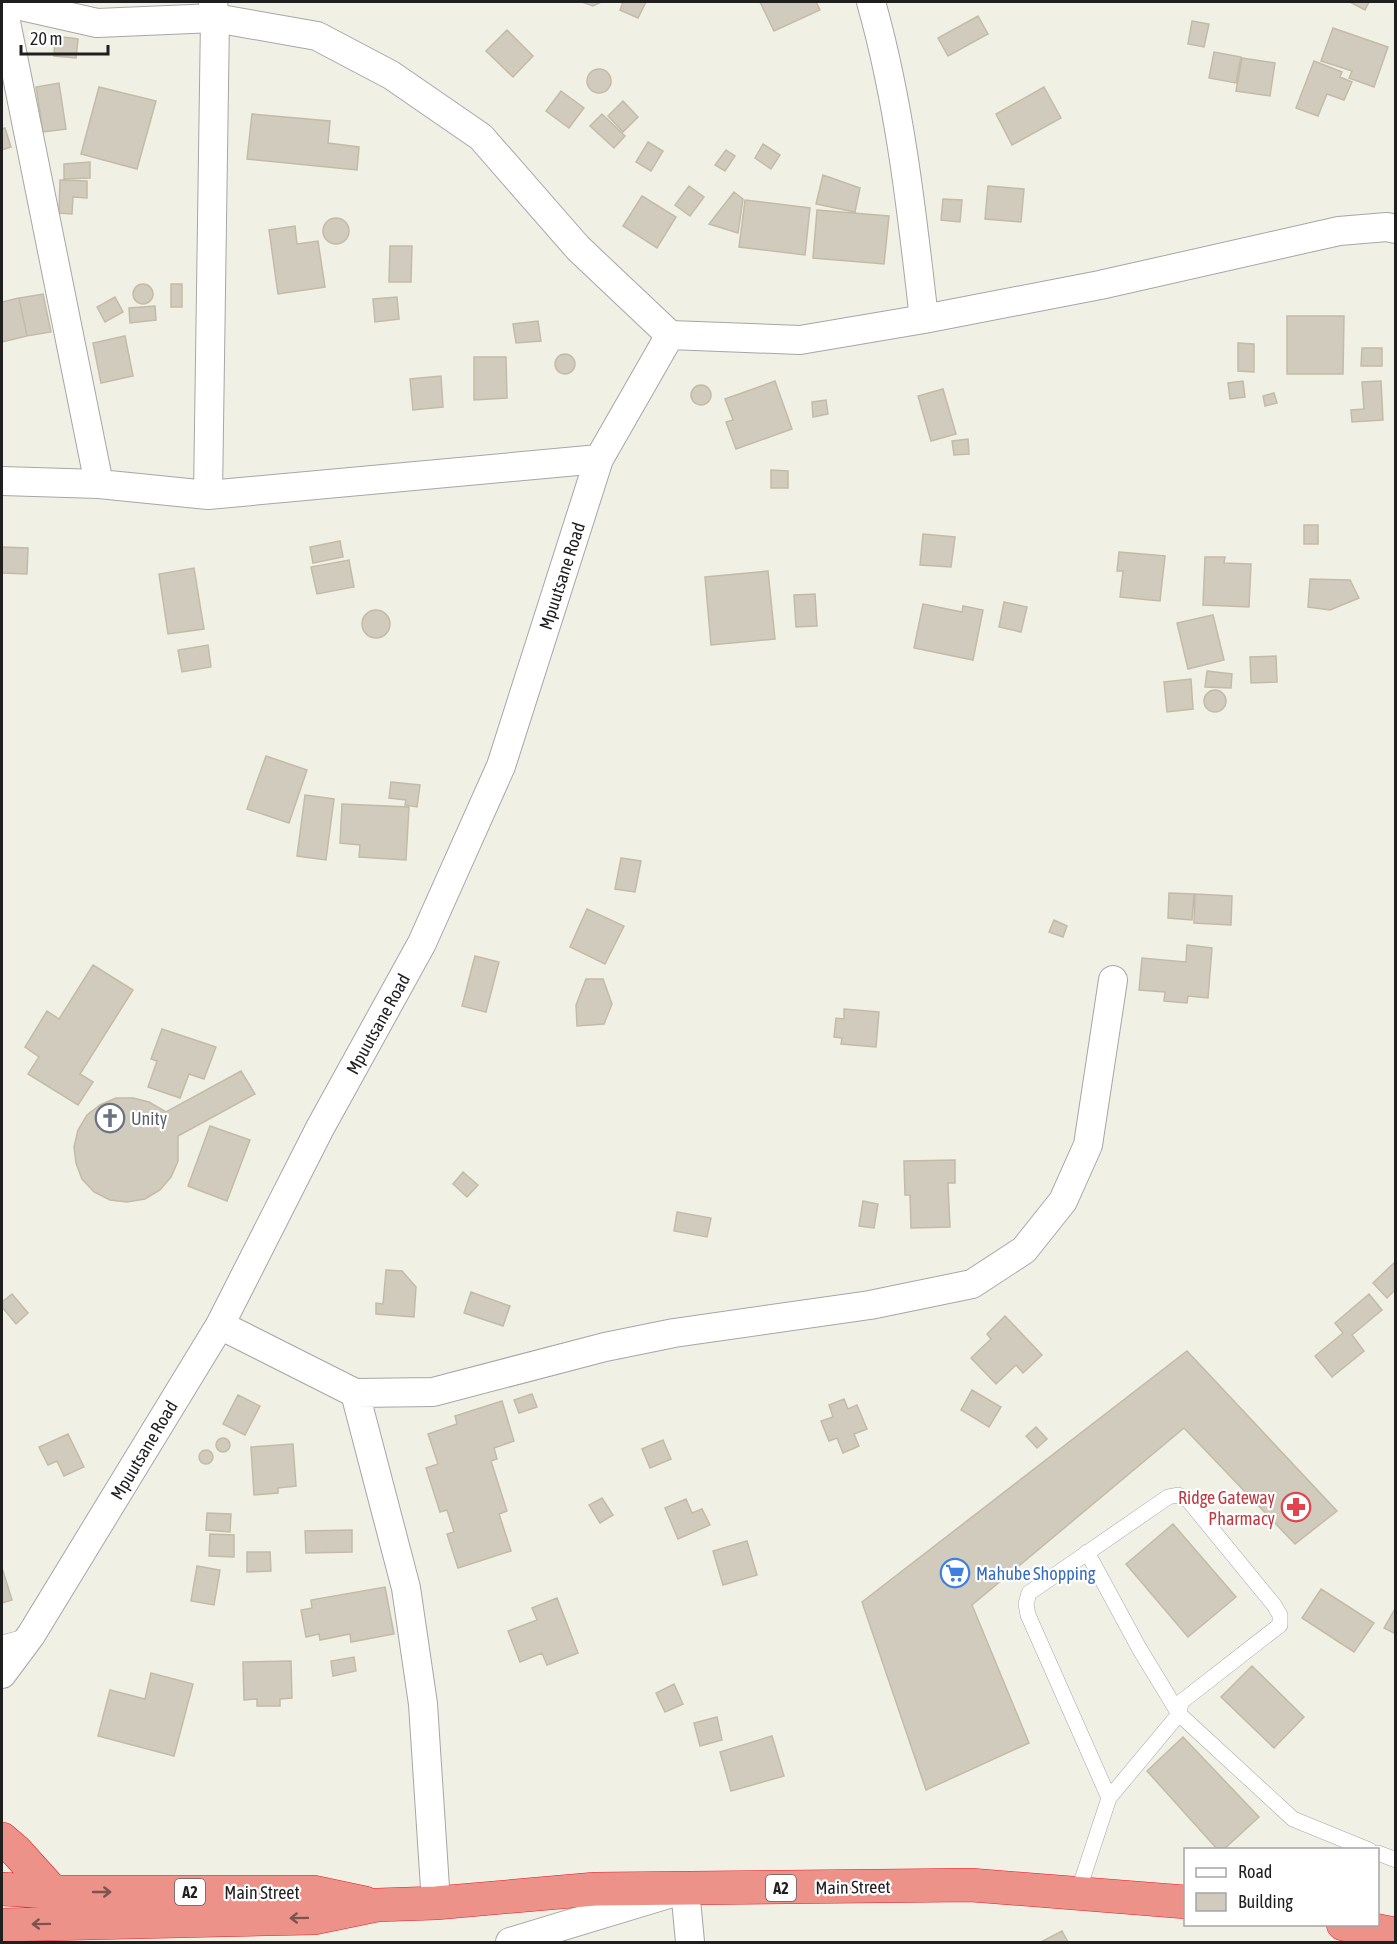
<svg xmlns="http://www.w3.org/2000/svg" width="1397" height="1944" font-family="'Asap Condensed',sans-serif">
<style>
.building{fill:#d1cbbe;stroke:#c3bba7;stroke-width:1.5}
.lines{fill:none;stroke-linecap:round;stroke-linejoin:round}
.lane-casing{stroke:#a6a6a6;stroke-width:16}
.street-casing{stroke:#a6a6a6;stroke-width:30}
.highway-casing{stroke:#e51c29;stroke-width:34}
.lane{stroke:#fff;stroke-width:15}
.street{stroke:#fff;stroke-width:28}
.highway{stroke:#ec9289;stroke-width:33}
.oneway{stroke:#7b534f}
.labels{text-anchor:middle;dominant-baseline:central;stroke-width:4.5;stroke-linejoin:round;paint-order:stroke}
.shield{fill:#fff;stroke:#626262;stroke-width:1.5}
.shield-label{font-size:16px;font-weight:bold;fill:#1f1f1f}
.street-label{font-size:18px;fill:#1f1f1f;stroke:#fff}
.worship-label{font-size:18px;fill:#5b616d;stroke:#fff;text-anchor:start}
.health-label{font-size:18px;fill:#be3a42;stroke:#fff;text-anchor:end}
.shop-label{font-size:18px;fill:#366cbe;stroke:#fff;text-anchor:start}
</style>
<rect width="100%" height="100%" fill="#f1f0e5"/>
<path class="building" d="M582,2h19l-8,4z
M623,2h23l-8,16 -18,-8z
M760,2h56l4,8 -46,21z
M1350,2h19l-4,8z
M978,16l10,18 -40,22 -10,-18z
M1192,21l17,3 -5,23 -16,-3z
M1333,28l55,19 -14,40 -25,-9 3,-7 -31,-10z
M507,30l26,26 -20,21 -27,-26z
M55,36l23,3 -2,19 -22,-2z
M1214,52l27,5 -5,26 -27,-5z
M1242,58l33,5 -5,33 -34,-5z
M1314,61l28,11 -2,5 12,5 -8,18 -17,-6 -9,22 -22,-8z
M587 81a12 12 0 1 1 24 0a12 12 0 1 1-24 0Z
M59,83l7,46 -23,3 -7,-45z
M99,87l57,14 -19,68 -56,-15z
M1044,87l17,31 -49,27 -16,-31z
M561,91l23,17 -15,20 -23,-17z
M623,101l15,16 -15,15 -15,-16z
M252,114l78,7 -2,22 31,4 -2,23 -110,-11z
M602,114l23,22 -11,12 -24,-22z
M5,128l6,19 -9,3v-21z
M648,142l15,9 -12,20 -15,-9z
M763,144l17,11 -9,14 -16,-11z
M726,150l9,6 -10,15 -10,-6z
M90,162v16l-26,1v-15z
M823,175l37,13 -5,24 -39,-8z
M60,180l27,1v17l-14,-1 -1,17 -13,-1z
M689,186l15,11 -14,19 -15,-11z
M988,186l36,3 -3,33 -36,-3z
M734,192l9,7 -5,34 -29,-9z
M642,196l34,21 -19,31 -34,-22z
M943,199l19,1 -2,22 -19,-2z
M745,200l65,8 -5,47 -66,-8z
M817,210l72,6 -5,48 -71,-6z
M323 231a13 13 0 1 1 26 0a13 13 0 1 1-26 0Z
M295,226l2,18 21,-3 7,46 -47,7 -9,-64z
M390,246h22l-1,36h-22z
M171,284h11v23h-11z
M133 294a10 10 0 1 1 20 0a10 10 0 1 1-20 0Z
M43,294l8,38 -24,4 -8,-38z
M115,297l8,15 -18,10 -8,-15z
M397,297l2,22 -24,3 -2,-23z
M19,298l8,38 -25,6v-40z
M155,306l1,14 -26,3 -1,-15z
M1287,316h57l-1,58h-56z
M538,321l3,20 -25,2 -3,-19z
M125,336l8,40 -32,7 -8,-40z
M1238,343l16,1v28l-16,-1z
M1362,348h20v18h-21z
M555 364a10 10 0 1 1 20 0a10 10 0 1 1-20 0Z
M474,357h32l1,41 -33,2z
M441,376l2,31 -30,3 -3,-31z
M775,381l17,48 -56,20 -10,-27 7,-2 -8,-21z
M1243,381l2,16 -15,2 -2,-16z
M1381,381l2,39 -31,2 -1,-12 13,-1 -2,-27z
M691 395a10 10 0 1 1 20 0a10 10 0 1 1-20 0Z
M943,389l13,45 -25,7 -13,-45z
M1274,393l3,10 -12,3 -2,-10z
M826,400l2,14 -15,3 -1,-15z
M968,439l1,15 -15,1 -2,-14z
M771,470l17,1v17h-17z
M1304,525h14v19h-14z
M923,534l32,3 -4,30 -31,-2z
M340,541l3,16 -30,6 -3,-16z
M2,547l26,1 -1,26 -25,-1z
M1119,552l46,4 -5,45 -40,-4 3,-26h-6z
M1205,557h20l-1,6 27,1 -2,43 -46,-2z
M349,560l5,27 -37,7 -6,-27z
M194,568l10,61 -36,5 -9,-60z
M768,571l7,68 -64,6 -6,-68z
M1310,579l40,1 9,18 -29,12 -22,-3z
M815,594l2,32 -21,1 -2,-32z
M1004,602l23,5 -6,25 -22,-5z
M923,604l39,8 1,-6 20,4 -10,50 -59,-12z
M362 624a14 14 0 1 1 28 0a14 14 0 1 1-28 0Z
M1213,615l11,45 -36,9 -11,-46z
M208,645l3,22 -29,5 -4,-22z
M1276,656l1,26 -26,1 -1,-26z
M1207,671l25,3 -1,14 -26,-1z
M1191,679l2,30 -26,3 -3,-30z
M1204 701a11 11 0 1 1 22 0a11 11 0 1 1-22 0Z
M266,756l41,14 -18,53 -42,-14z
M391,782l29,3 -3,22 -12,-2 1,-5 -17,-2z
M305,795l29,4 -8,61 -29,-4z
M342,804l67,3 -3,53 -47,-3 1,-12 -20,-2z
M621,858l20,3 -6,31 -20,-3z
M1169,893l25,1 -2,26 -24,-2z
M1195,894l37,2 -1,29 -37,-2z
M587,909l37,17 -19,38 -35,-17z
M1054,920l13,6 -4,11 -14,-5z
M1187,945l25,3 -4,50 -20,-2 -1,7 -23,-2 1,-9 -26,-2 3,-32 44,4z
M475,956l24,6 -13,50 -24,-6z
M93,965l40,25 -53,84 13,8 -15,23 -50,-31 11,-17 -14,-10 22,-36 12,8z
M586,979h17l9,25 -8,20 -27,2 -1,-21z
M844,1009l35,3 -3,35 -35,-3 1,-6 -8,-1 2,-19 8,1z
M162,1029l54,18 -12,32 -15,-5 -9,24 -32,-11 9,-26 -6,-2z
M241,1071l14,23 -77,42v25l-7,16 -11,13 -15,9 -18,3 -17,-2 -16,-8 -12,-13 -6,-16 -2,-16 4,-17 9,-15 13,-10 16,-7h17l16,4 17,10z
M210,1126l40,14 -23,61 -39,-15z
M955,1160v23h-7l2,44 -39,1 -1,-33h-5l-1,-34z
M463,1172l15,13 -11,12 -14,-13z
M863,1201l15,3 -4,24 -15,-2z
M677,1212l34,6 -4,19 -33,-6z
M1396,1261v28l-9,9 -14,-15z
M386,1270l16,1 14,16 -2,30 -38,-3v-11l7,1z
M471,1292l39,14 -7,20 -39,-13z
M12,1294l16,19 -12,11 -14,-17v-5z
M1369,1294l13,16 -30,25 12,16 -32,26 -17,-21 28,-23 -8,-10z
M1005,1316l37,39 -19,18 -7,-8 -20,19 -25,-26 20,-19 -4,-5z
M1187,1351l150,160 -42,33 -111,-116 -212,177 57,138 -103,47 -64,-188z
M972,1390l29,17 -12,20 -28,-17z
M532,1394l5,13 -18,6 -5,-13z
M238,1395l22,11 -15,29 -22,-11z
M844,1399l4,10 9,-4 10,24 -13,5 5,12 -16,7 -6,-15 -8,3 -8,-20 12,-4 -4,-12z
M502,1401l12,40 -20,7 3,11 -6,2 16,50 -8,3 12,37 -53,17 -11,-34 7,-2 -7,-22 -7,2 -14,-44 12,-4 -10,-30 29,-10 -2,-8z
M1036,1427l11,12 -10,9 -11,-12z
M68,1434l16,33 -20,9 -7,-15 -9,4 -9,-18z
M216 1445a7 7 0 1 1 14 0a7 7 0 1 1-14 0Z
M663,1440l8,19 -21,9 -8,-19z
M293,1444l3,42 -18,2v5l-24,2 -3,-48z
M199 1457a7 7 0 1 1 14 0a7 7 0 1 1-14 0Z
M602,1498l11,17 -13,8 -11,-18z
M686,1499l6,14 10,-4 8,16 -32,14 -13,-31z
M207,1513l24,1 -1,18 -24,-2z
M1173,1524l63,73 -48,40 -62,-73z
M352,1530v22l-46,1 -1,-22z
M210,1534l24,1v22l-25,-1z
M747,1541l10,34 -34,10 -10,-34z
M247,1552h23l1,19 -24,1z
M197,1566l23,4 -6,35 -23,-4z
M2,1568l10,32 -10,3z
M385,1587l9,47 -43,8 -1,-8 -30,6 -1,-6 -13,3 -5,-27 11,-2 -1,-8z
M1321,1589l53,34 -20,29 -52,-34z
M557,1598l21,55 -31,12 -5,-12 -22,9 -12,-31 29,-11 -5,-12z
M1396,1607v27l-12,-6z
M354,1657l2,14 -23,5 -2,-15z
M291,1661l1,37 -12,1v7h-23v-7l-13,1 -1,-38z
M1252,1666l52,51 -30,31 -53,-51z
M151,1673l42,11 -19,72 -76,-20 12,-46 35,9z
M674,1684l9,20 -18,8 -9,-19z
M717,1717l5,23 -22,6 -6,-23z
M772,1736l12,40 -53,15 -11,-39z
M1183,1737l76,80 -36,33h-5l-71,-79z
M1062,1931l6,11h-27z"/>
<g class="lines">
<g class="lane-casing">
<path id="lane" d="M1087,1552l52,96 40,66 -70,84
M2,1643l26,-7
M1378,1853l18,7
M1078,1892l31,-94 -81,-183 -2,-11 3,-11 139,-96 10,-2 10,5 86,105 6,10v10l-99,77 -2,12 114,105 76,31"/>
</g>
<g class="street-casing">
<path id="street" d="M2,2l97,482
M4,2l93,21 118,-5 102,18 74,39 90,62 97,111 92,87 130,5 124,-21 176,-34 239,-54 48,-4 9,2
M871,2c29,102 41,211 53,317
M2,481l97,3 109,11 391,-36
M208,495l7,-477 -2,-16
M220,1325l135,68 78,-1 172,-45 69,-14 196,-28 102,-21 52,-34 39,-49 25,-56 25,-165
M355,1393l51,195 17,116 13,199
M2,1674l29,-39 189,-310 100,-197 102,-185 79,-177 98,-307 71,-124
M510,1942l175,-53 5,53"/>
</g>
<g class="highway-casing">
<path id="highway" d="M2,1839l14,12 37,41
M2,1889l51,3h260l52,11
M1343,1924l53,10
M2,1925l312,-7 63,-13 59,-2 159,-14 376,-4 215,17"/>
</g>
<use href="#lane" class="lane"/>
<use href="#street" class="street"/>
<use href="#highway" class="highway"/>
</g>
<defs><path id="oneway-shaft" d="M-6 0H5M1.5-3L5.5 0L1.5 3" fill="none" stroke-width="1.6" stroke-linecap="round" stroke-linejoin="round" transform="scale(1.5)"/></defs>
<g class="oneway">
<use href="#oneway-shaft" transform="translate(102 1892)"/>
<use href="#oneway-shaft" transform="translate(299 1918) rotate(179)"/>
<use href="#oneway-shaft" transform="translate(41 1924) rotate(179)"/>
</g>
<defs>
<g id="church-ring" transform="scale(1.5)"><circle r="9.5" fill="#fff" stroke="#6b7280" stroke-width="1.5"/><path d="M-1.2-6h2.4v3.5h3.3v2.4h-3.3V6h-2.4V-.1h-3.3v-2.4h3.3Z" fill="#6b7280"/></g>
<g id="pharmacy-ring" transform="scale(1.5)"><circle r="9.5" fill="#fff" stroke="#e0444e" stroke-width="1.5"/><path d="M-2-6h4v4h4v4h-4v4h-4v-4h-4v-4h4Z" fill="#e0444e"/></g>
<g id="supermarket-ring" transform="scale(1.5)"><circle r="9.5" fill="#fff" stroke="#3f7fe0" stroke-width="1.5"/><path d="M-6-5.5h2.5l.6 2H6L4.5 2H-2.5L-4.4-4H-6ZM-1.5 3.2a1.3 1.3 0 1 0 .1 0ZM3 3.2a1.3 1.3 0 1 0 .1 0Z" fill="#3f7fe0"/></g>
</defs>
<g fill-rule="evenodd">
<use href="#church-ring" x="110" y="1118"/>
<use href="#pharmacy-ring" x="1296" y="1507"/>
<use href="#supermarket-ring" x="955" y="1573"/>
</g>
<g class="labels">
<g class="shield">
<rect x="766" y="1875" width="30" height="26" rx="4.5"/>
<rect x="175" y="1879" width="30" height="26" rx="4.5"/>
</g>
<g class="shield-label">
<text x="781" y="1888">A2</text>
<text x="190" y="1892">A2</text>
</g>
<g class="street-label">
<text transform="translate(562 576) rotate(-72)">Mpuutsane Road</text>
<text transform="translate(378 1024) rotate(-61)">Mpuutsane Road</text>
<text transform="translate(144 1450) rotate(-59)">Mpuutsane Road</text>
<text transform="translate(853 1887) rotate(-1)">Main Street</text>
<text x="262" y="1892">Main Street</text>
</g>
<g class="worship-label">
<text x="131" y="1118">Unity</text>
</g>
<g class="health-label">
<text x="1275" y="1497">Ridge Gateway<tspan x="1275" dy="21">Pharmacy</tspan></text>
</g>
<g class="shop-label">
<text x="976" y="1573">Mahube Shopping</text>
</g>
</g>
<rect width="1397" height="1944" fill="none" stroke="#1f1f1f" stroke-width="6"/>
<rect x="1184" y="1848" width="195" height="78" fill="#ffffff" stroke="#a5a5a5" stroke-width="1.5"/>
<rect x="1196" y="1868" width="30" height="9" fill="#ffffff" stroke="#a5a5a5" stroke-width="1.5"/>
<text x="1238" y="1878" font-size="18" fill="#1f1f1f">Road</text>
<rect x="1196" y="1893" width="30" height="18" fill="#d1cbbe" stroke="#a5a5a5" stroke-width="1.5"/>
<text x="1238" y="1908" font-size="18" fill="#1f1f1f">Building</text>
<path d="M21 45v9h87v-9" fill="none" stroke="#1f1f1f" stroke-width="3"/>
<text x="30" y="45" font-size="18" fill="#1f1f1f" stroke="#ffffff" stroke-width="4.5" paint-order="stroke">20 m</text>
</svg>
